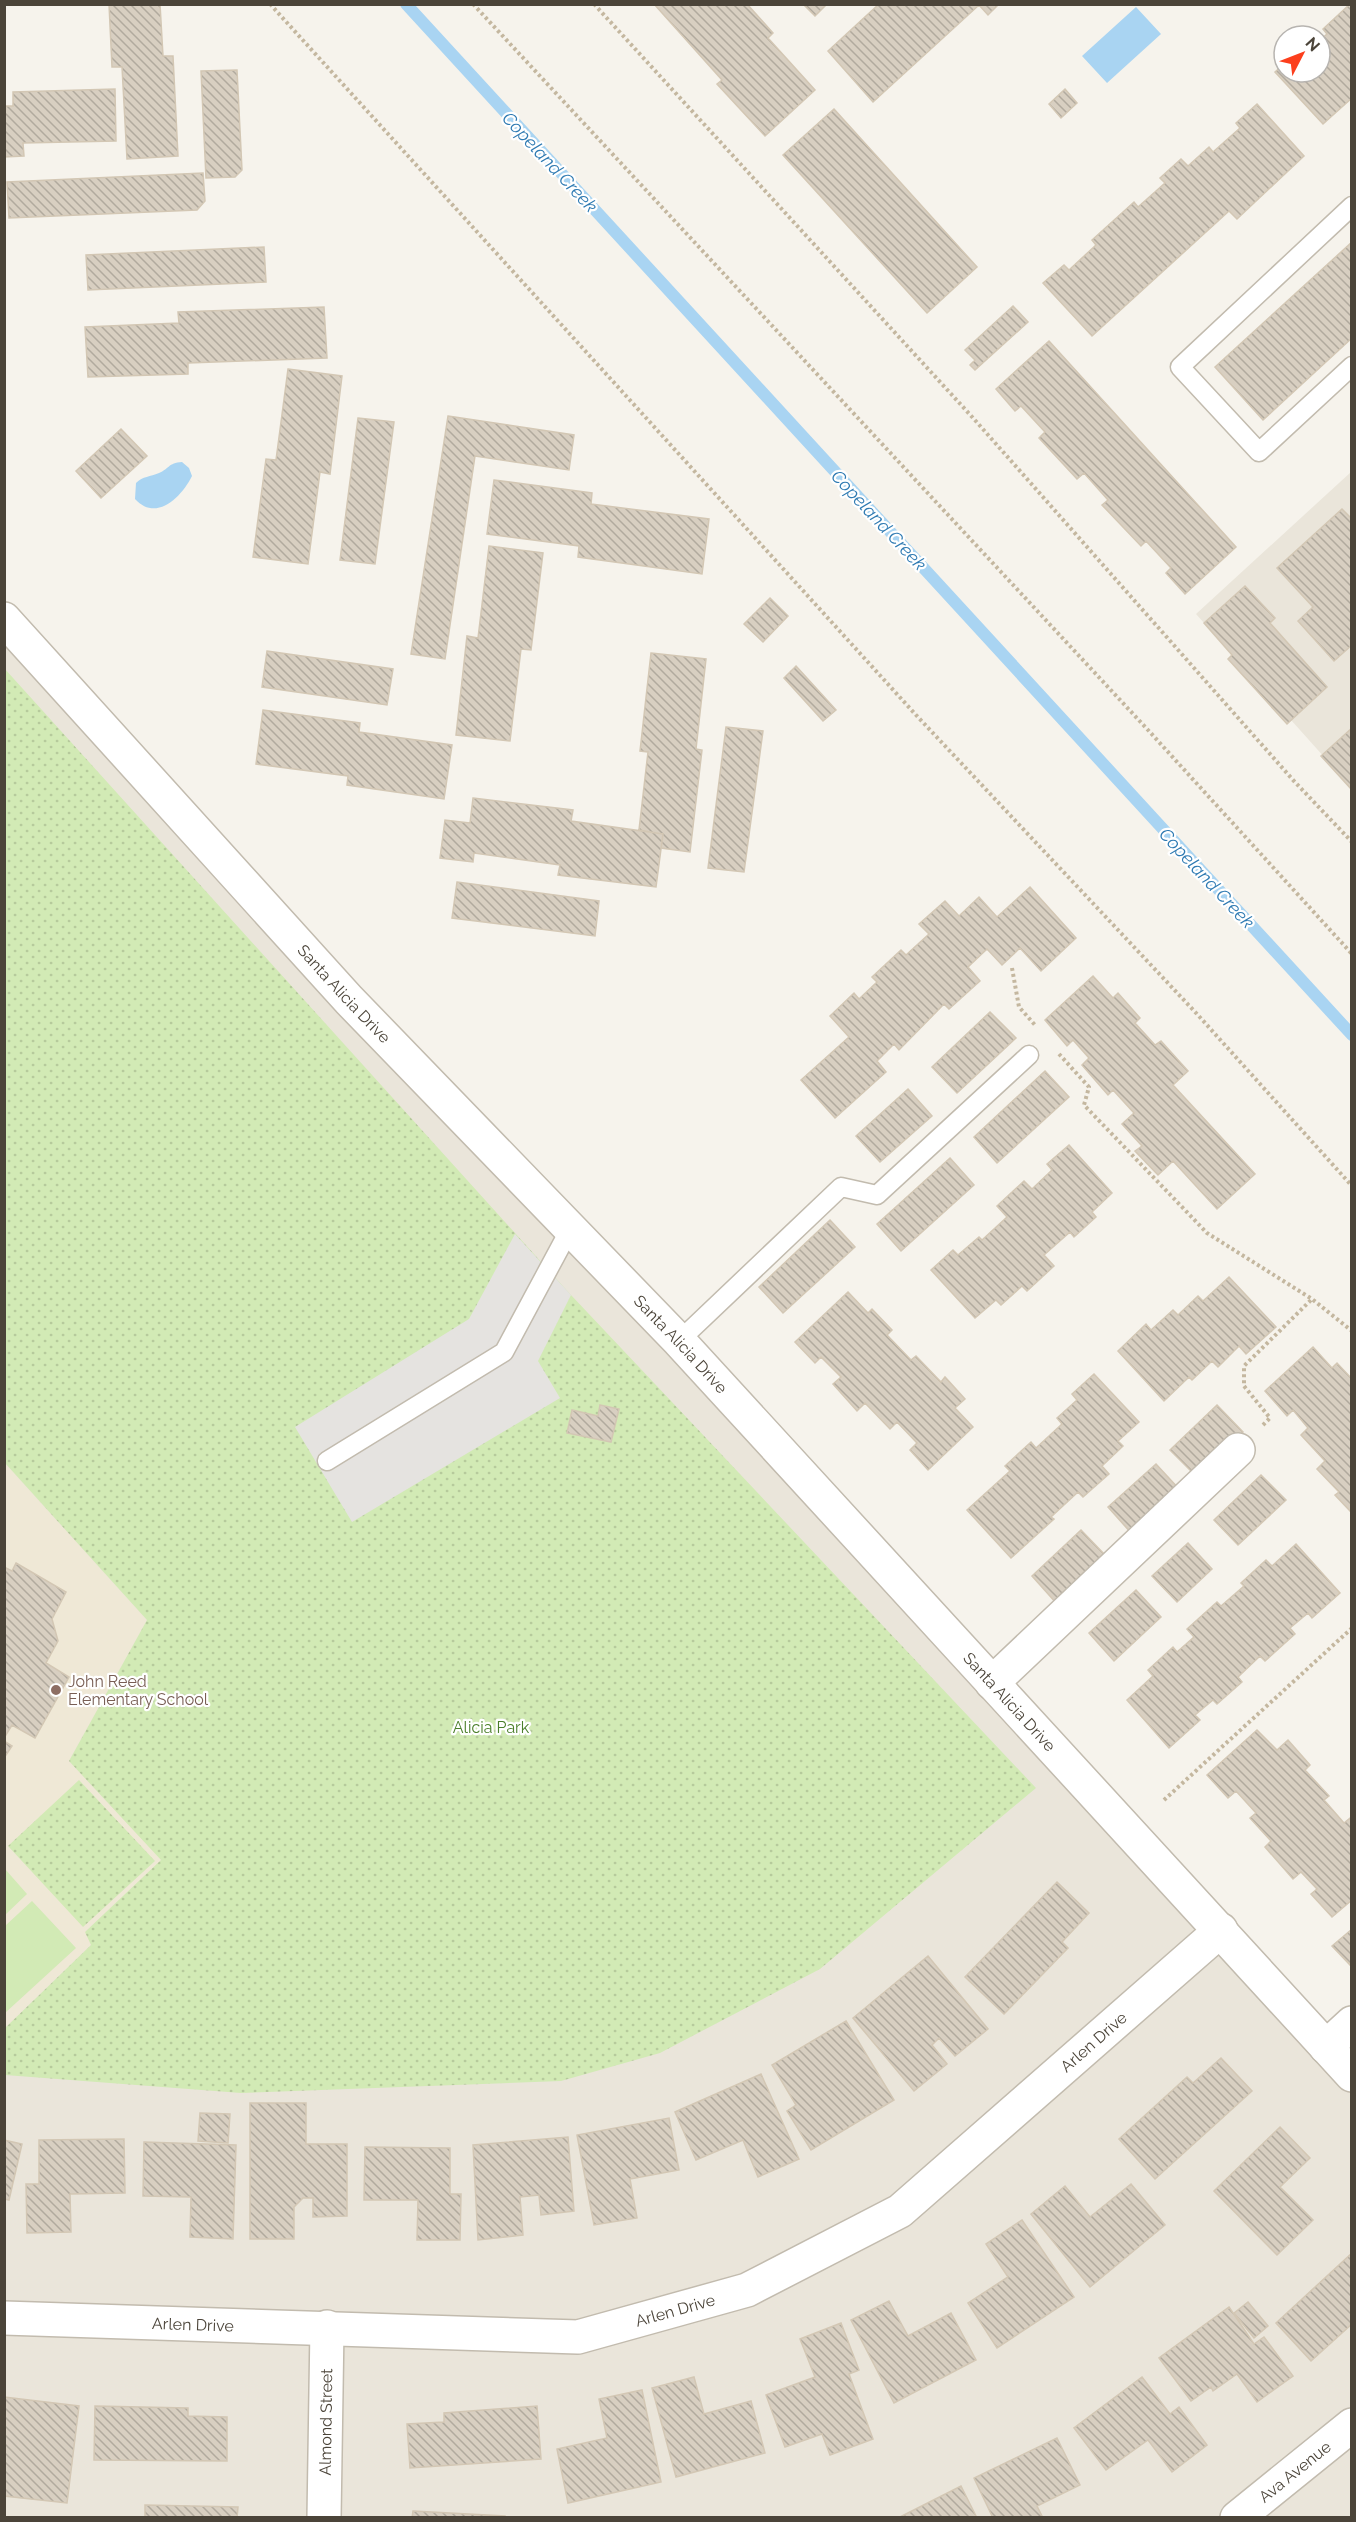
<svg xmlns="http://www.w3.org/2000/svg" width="1356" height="2522" font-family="Raleway,sans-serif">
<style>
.residential{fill:#eae5da}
.education{fill:#efe8d6}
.green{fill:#d2eab5}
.park{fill:url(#park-dots)}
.parking{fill:#e5e3e0}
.water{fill:#a9d4f2}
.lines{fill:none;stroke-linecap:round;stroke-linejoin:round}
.stream{stroke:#a9d4f2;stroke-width:12}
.building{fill:url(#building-back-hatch);stroke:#d3c7b4;stroke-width:1.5}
.lane-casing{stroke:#c2bbae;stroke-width:21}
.street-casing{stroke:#c2bbae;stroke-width:36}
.path{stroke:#c4b79f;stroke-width:4;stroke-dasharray:3 3;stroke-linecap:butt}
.lane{stroke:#fff;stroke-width:18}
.street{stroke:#fff;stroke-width:33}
.education-dot{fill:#8d6e63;stroke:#fff;stroke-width:2}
.labels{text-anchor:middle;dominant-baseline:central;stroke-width:4.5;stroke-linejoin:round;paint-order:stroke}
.street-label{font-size:16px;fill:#4b4439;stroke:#fff}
.education-label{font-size:16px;fill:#785e54;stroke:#fff;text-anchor:start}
.park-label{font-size:16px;fill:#4a7f2a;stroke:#fff}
.water-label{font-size:18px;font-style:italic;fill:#2e7ab2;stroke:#fff}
</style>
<defs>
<pattern id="park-dots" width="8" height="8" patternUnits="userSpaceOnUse" patternTransform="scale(1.5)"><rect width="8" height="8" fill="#d2eab5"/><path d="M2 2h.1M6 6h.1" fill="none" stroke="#b6ca9c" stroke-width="1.8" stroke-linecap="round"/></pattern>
<pattern id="building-back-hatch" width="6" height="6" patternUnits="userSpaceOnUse" patternTransform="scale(1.5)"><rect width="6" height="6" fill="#d8cfc1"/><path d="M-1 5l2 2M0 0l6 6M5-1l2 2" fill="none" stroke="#b1aa9e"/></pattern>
</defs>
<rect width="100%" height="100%" fill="#f6f3ec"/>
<path class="residential" d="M1351,472v315l-155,-173z
M4,613l1347,1457v447h-1346z"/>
<path class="education" d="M5,1463l142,157 -78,141 93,99 -76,71 5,14 -86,83z"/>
<path class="green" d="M5,1869l22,25 -22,21z
M32,1901l44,47 -71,65v-87z"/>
<path class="park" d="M4,668l567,627 465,493 -216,181 -160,84 -99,28 -320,12 -236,-18v-47l86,-83 -6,-13 76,-72 -92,-99 78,-141 -142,-157z
M79,1780l76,81 -72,66 -75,-81z"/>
<path class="parking" d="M515,1234l56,61 -33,66 22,37 -208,124 -57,-95 174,-108z"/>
<path class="water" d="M1136,7l25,27 -54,49 -25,-27z
M182,462l7,6 3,8c-11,22 -36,46 -57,23l1,-16c7,-7 14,-6 23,-10 10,-4 9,-10 23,-11z"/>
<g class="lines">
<path class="stream" d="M406,4l946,1031"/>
</g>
<path class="building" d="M109,4h51l3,52h10l5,100 -51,3 -5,-92h-10z
M654,4h93l26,29 -5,5 47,52 -50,46 -48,-52 5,-4z
M803,4h24l-12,12z
M879,4h120l-11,11 -9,-10 -106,97 -45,-51z
M1350,4h2v94l-29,26 -48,-52 9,-8v8h36v-32l7,-6 -4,-5z
M237,70l5,100 -7,7 -29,1 -5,-107z
M115,89l1,52 -93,2 1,13 -20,1v-51h9v-14z
M1065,89l12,14 -16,15 -12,-14z
M1257,104l47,52 -67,63 -8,-8 -137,125 -49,-53 21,-18 5,5 27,-25 -4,-5 42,-38 4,5 27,-24 -5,-5 21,-19 7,7 21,-19 4,5 27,-24 -4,-5z
M834,109l143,158 -50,46 -144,-158z
M203,173l2,28 -8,9 -188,8 -2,-36z
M1352,242v96l-89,82 -48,-53z
M264,247l2,35 -178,8 -2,-35z
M1013,306l15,16 -53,48 -5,-5 5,-5 -10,-10z
M324,307l3,51 -139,5v11l-100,3 -3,-50 94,-4 -1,-11z
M1049,341l187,206 -51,47 -19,-21 5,-5 -25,-27 -5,5 -39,-41 6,-5 -24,-27 -7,6 -38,-41 6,-6 -24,-26 -6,5 -19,-22z
M288,369l54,7 -12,98 -10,-2 -12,92 -55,-7 13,-98 10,1z
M448,416l126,19 -5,35 -94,-14 -30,203 -34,-5z
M358,418l36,4 -19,142 -35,-4z
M121,429l26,27 -46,42 -25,-27z
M494,480l98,13 -1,11 118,15 -7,55 -124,-17 1,-11 -92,-12z
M1342,509l10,10v126l-18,16 -36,-40 15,-14 -36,-39z
M489,546l54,7 -12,97 -10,-1 -11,92 -54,-6 11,-99 11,2z
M1245,586l30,32 -5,5 57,64 -40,37 -59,-65 4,-4 -28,-32z
M770,598l18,18 -25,26 -19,-18z
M267,651l126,18 -6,36 -125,-18z
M651,653l55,6 -10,90 6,1 -12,102 -29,-4 2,-14 -24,-4 9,-78 -8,-1z
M796,666l40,44 -13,11 -39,-43z
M263,710l97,13 -1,9 93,13 -8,54 -97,-14 1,-9 -92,-12z
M726,727l37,4 -19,141 -36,-4z
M1352,728v62l-31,-34z
M473,798l100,12 -2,11 92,13 -7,53 -98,-12 2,-10 -86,-12 -1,9 -33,-4 5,-38 25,3z
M457,882l142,19 -4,35 -143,-18z
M1030,887l46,51 -35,33 -21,-23 -18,17 -15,-16 -19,18 12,14 -31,28 -5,-5 -45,46 -5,-6 -17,17 9,11 -51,46 -34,-38 48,-43 -19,-21 24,-23 5,6 18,-17 -5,-5 29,-27 5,5 23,-21 -10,-10 26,-23 14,15 20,-19 18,20z
M1093,976l20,22 5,-5 22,25 -5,5 20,22 6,-4 27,30 -15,14 82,89 -38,35 -44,-48 -15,14 -23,-24 7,-5 -20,-22 12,-11 -21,-23 -5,5 -26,-30 7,-7 -16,-18 -6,6 -22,-26z
M990,1012l26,26 -59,55 -25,-26z
M1045,1071l24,26 -72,66 -23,-26z
M908,1089l24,27 -52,46 -24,-26z
M1069,1145l43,48 -20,19 4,5 -22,20 -4,-5 -26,23 10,11 -27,25 -5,-5 -21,19 -5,-5 -21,18 -44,-48 22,-20 5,5 21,-18 3,3 25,-23 -10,-11 27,-25 8,8 20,-19 -5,-6z
M950,1158l24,27 -73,66 -24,-27z
M830,1220l25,27 -72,66 -24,-26z
M1229,1277l47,50 -30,27 -7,-8 -21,21 -6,-6 -20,19 -3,-3 -25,24 -46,-50 28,-27 5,6 22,-20 5,5 20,-19 5,5z
M848,1292l20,21 4,-4 20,21 -5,5 24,25 5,-4 25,26 4,-5 20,22 -10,9 18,19 -45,43 -18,-20 7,-7 -20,-21 -7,7 -25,-26 -8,8 -24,-27 8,-7 -20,-20 -6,6 -20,-21z
M1313,1347l19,21 5,-5 15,16v134l-17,-18 4,-3 -22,-23 8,-8 -24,-26 7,-7 -15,-18 -6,6 -22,-25z
M1094,1374l45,48 -21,19 5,5 -21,20 7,8 -26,23 -5,-5 -27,25 3,2 -43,39 -44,-48 43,-39 -5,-5 26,-24 5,6 26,-24 -5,-6 20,-18 -5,-6z
M600,1405l19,4 -8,33 -44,-9 5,-23 26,6z
M1217,1405l26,27 -47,44 -26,-26z
M1156,1464l24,26 -48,44 -24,-27z
M1261,1475l25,25 -48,45 -24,-25z
M1081,1530l26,27 -50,47 -25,-28z
M1188,1543l24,26 -35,33 -25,-26z
M1296,1544l44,49 -28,25 -4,-5 -18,15 5,6 -30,27 -5,-5 -22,21 4,5 -25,22 -4,-4 -18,15 5,5 -31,28 -42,-48 26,-24 -5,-6 25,-23 4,5 17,-15 -7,-8 30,-27 4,4 23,-20 -3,-3 25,-23 6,6z
M16,1563l50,29 -14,27 6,22 -12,22 23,14 -34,61 -23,-13 -8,13v-171l8,4z
M1136,1590l25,27 -47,44 -25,-28z
M1257,1730l20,20 11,-10 22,25 -5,5 24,26 -5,4 20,23 6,-5 2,3v79l-20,17 -21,-23 6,-5 -16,-17 -8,7 -28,-32 6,-6 -21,-23 6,-5 -20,-22 -8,7 -21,-23z
M4,1741l8,5 -8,12z
M1057,1882l32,31 -27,29 6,6 -64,66 -39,-37z
M1352,1929v38l-20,-21z
M928,1956l60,73 -33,27 -16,-18 -7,7 15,19 -33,27 -61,-73z
M846,2021l48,79 -83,50 -24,-39 9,-6 -24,-40z
M1221,2058l31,33 -97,88 -36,-40 68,-62 6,6z
M761,2074l38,85 -41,18 -15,-37 -47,20 -21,-48z
M250,2103h56v41h41v72l-34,1v-19h-10l-9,9v32h-44z
M200,2113l30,1 -2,29 -30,-2z
M669,2118l10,52 -49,9 7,39 -43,7 -17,-90z
M1280,2127l30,31 -30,29 33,33 -36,35 -63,-64z
M568,2137l6,74 -33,4 -2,-20 -19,2 3,38 -45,5 -5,-95z
M124,2139l1,54 -55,1 1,38 -44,1 -1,-49h13v-44z
M4,2140l18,4 -13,56 -5,-1z
M144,2142l92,3 -3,94 -43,-2 1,-40 -48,-1z
M365,2147l85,1v46h11l-1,46h-43l1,-40h-54z
M1131,2184l34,41 -75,62 -59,-73 34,-28 25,31z
M1022,2220l52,77 -77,51 -29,-45 40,-26 -22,-33z
M1352,2253v71l-41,37 -35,-38z
M889,2301l19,35 43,-23 25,47 -82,43 -43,-83z
M1248,2302l20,24 -14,12 -20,-25z
M1229,2307l25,37 10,-7 29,39 -36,26 -20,-28 -24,17 -2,-4 -20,14 -32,-43z
M841,2323l18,47 -10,4 24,65 -43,16 -8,-21 -37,13 -19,-52 49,-18 -15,-38z
M694,2377l10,37 47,-13 14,52 -89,24 -24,-89z
M1142,2377l28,37 9,-7 28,38 -35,27 -24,-32 -42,30 -32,-42z
M642,2390l19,92 -93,21 -11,-54 50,-11 -8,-39z
M4,2397l75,9 -12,97 -63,-7z
M95,2406l93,2v8l39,1v44l-133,-1z
M537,2406l4,53 -131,9 -3,-44 37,-2v-9z
M1057,2438l23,47 -43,21 6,12h-50l-19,-40z
M961,2486l16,32h-79z
M145,2505l93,2 -1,11h-92z
M413,2511l92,5v2h-93z"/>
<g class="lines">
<g class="lane-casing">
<path id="lane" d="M1352,206l-172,161 79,85 93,-86
M679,1341l162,-154 36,8 152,-140
M327,1461l177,-109 66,-123"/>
</g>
<g class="street-casing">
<g id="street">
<path id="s1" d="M4,619l345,381 330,341 673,734"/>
<path d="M992,1683l246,-233"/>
<path d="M1326,2047l26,-24"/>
<path id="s2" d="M4,2318l574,19 169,-47 153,-79 321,-281"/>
<path id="s3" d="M324,2518l3,-191"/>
<path id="s4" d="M1237,2518l115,-93"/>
</g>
</g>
<path class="path" d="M270,4l646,711 281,299 155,172
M473,4l675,726 204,224
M594,4l380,415 319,361 59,62
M1012,968l7,39 16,18
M1059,1054l30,33 -5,18 123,128 105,66 40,32
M1263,1425l7,-7 -26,-32v-20l68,-67
M1164,1800l188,-172"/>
<use href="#lane" class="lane"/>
<use href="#street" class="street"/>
</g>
<circle class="education-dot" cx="56" cy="1690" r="6"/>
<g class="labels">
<g class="street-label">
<text stroke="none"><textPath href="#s1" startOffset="506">Santa Alicia Drive</textPath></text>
<text stroke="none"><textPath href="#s1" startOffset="992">Santa Alicia Drive</textPath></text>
<text stroke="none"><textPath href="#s1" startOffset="1478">Santa Alicia Drive</textPath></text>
<text stroke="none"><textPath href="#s2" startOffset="1179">Arlen Drive</textPath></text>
<text stroke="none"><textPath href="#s2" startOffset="675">Arlen Drive</textPath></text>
<text stroke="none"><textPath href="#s2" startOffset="189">Arlen Drive</textPath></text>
<text stroke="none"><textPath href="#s3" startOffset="96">Almond Street</textPath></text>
<text stroke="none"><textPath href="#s4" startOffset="74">Ava Avenue</textPath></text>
</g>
<g class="education-label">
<text x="68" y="1681">John Reed<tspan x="68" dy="18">Elementary School</tspan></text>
</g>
<g class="park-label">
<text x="491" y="1727">Alicia Park</text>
</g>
<g class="water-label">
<text transform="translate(550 162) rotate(47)">Copeland Creek</text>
<text transform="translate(879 520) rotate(47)">Copeland Creek</text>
<text transform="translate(1207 878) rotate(47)">Copeland Creek</text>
</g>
</g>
<rect width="1356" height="2522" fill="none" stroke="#4b4439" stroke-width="12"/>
<g transform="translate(1302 54) rotate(48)"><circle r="28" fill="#ffffff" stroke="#b7b4b0" stroke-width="1.5"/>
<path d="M0-4.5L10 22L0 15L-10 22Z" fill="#fc3f1d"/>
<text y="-9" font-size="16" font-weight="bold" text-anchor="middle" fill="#4b4439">N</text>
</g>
</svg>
